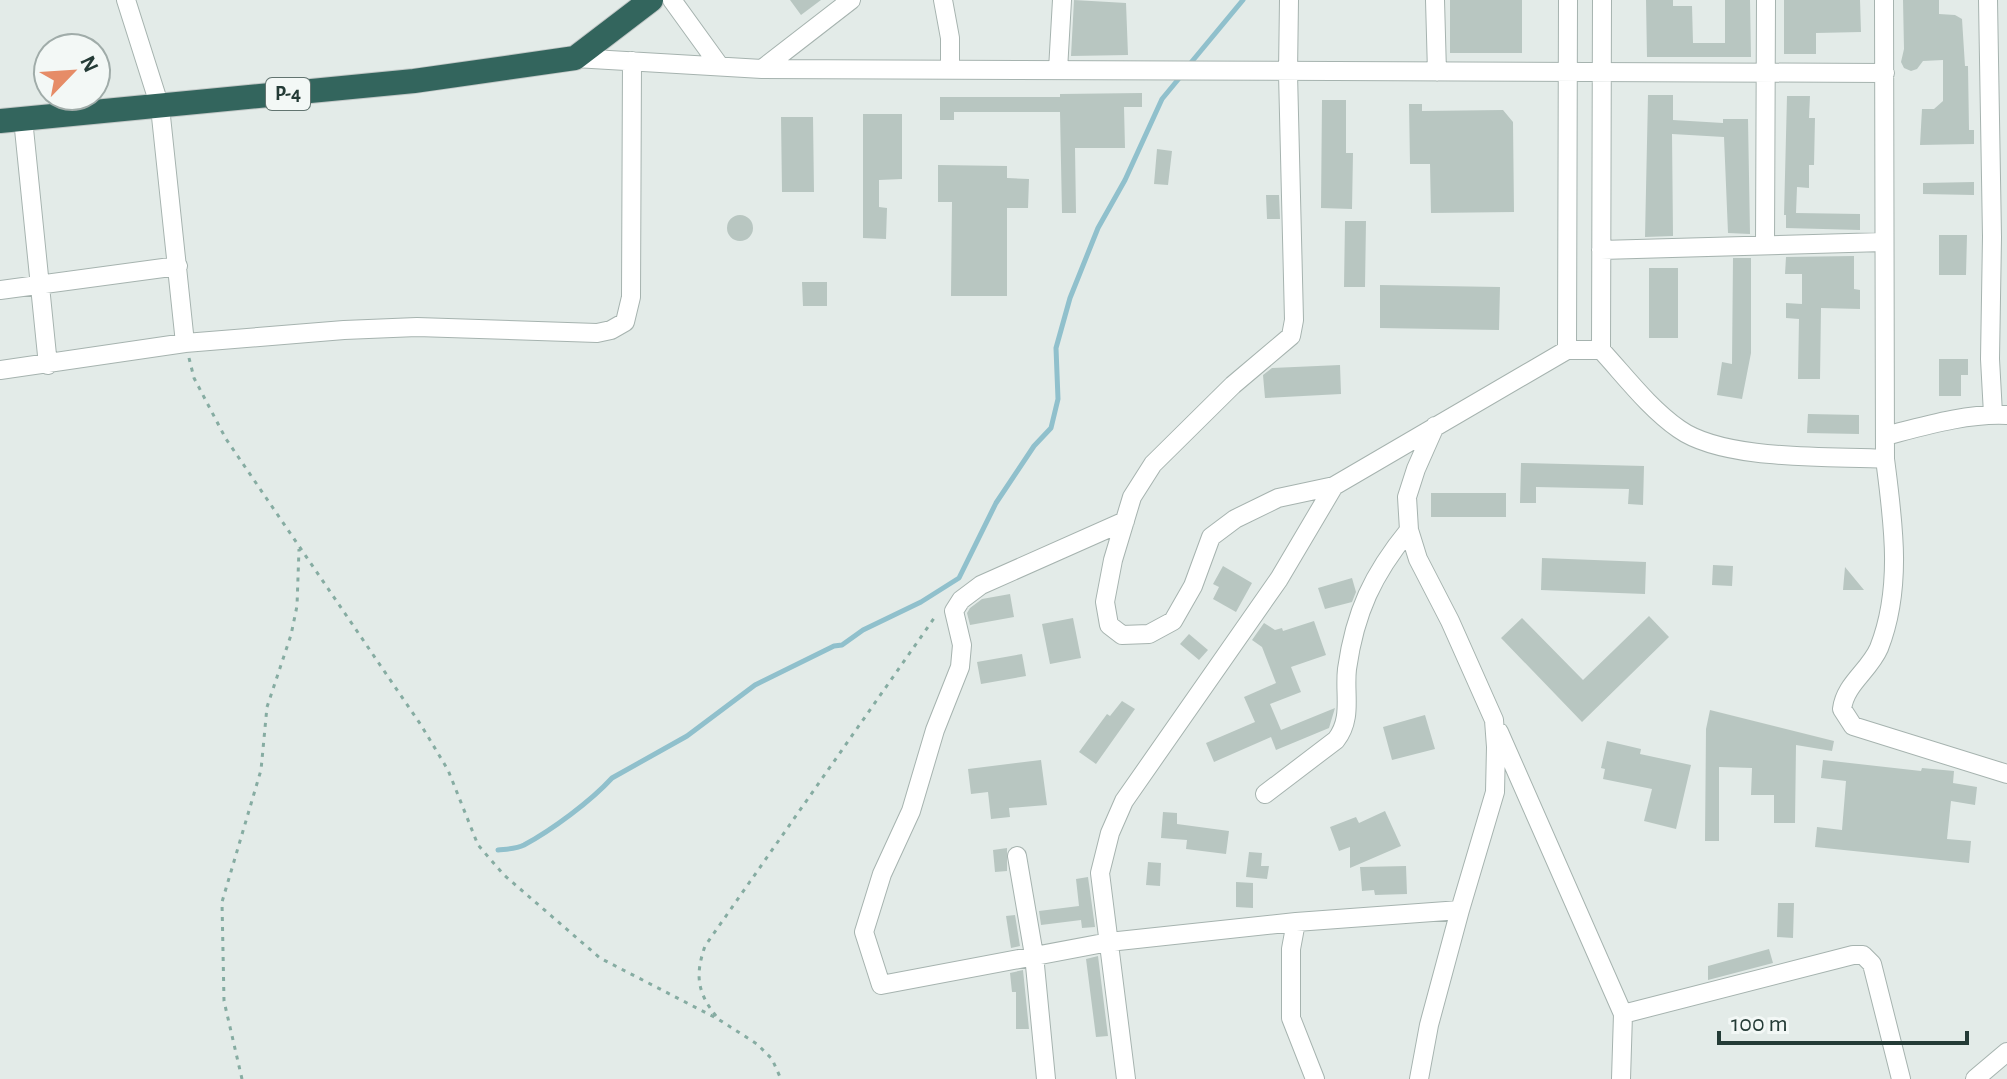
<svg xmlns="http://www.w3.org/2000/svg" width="2007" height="1079" font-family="'Alegreya Sans',sans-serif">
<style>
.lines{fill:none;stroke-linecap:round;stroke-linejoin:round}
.stream{stroke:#90c0cc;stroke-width:5}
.building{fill:#b8c6c1}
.minor-casing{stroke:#a6b3af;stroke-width:20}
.highway-casing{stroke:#c2c8c7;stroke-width:26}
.path{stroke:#86aca2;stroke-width:3;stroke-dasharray:4 6;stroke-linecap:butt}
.minor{stroke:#fff;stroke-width:18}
.highway{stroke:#33655d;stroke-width:24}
.labels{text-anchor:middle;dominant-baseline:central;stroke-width:7;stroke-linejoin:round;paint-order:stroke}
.shield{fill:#f3f8f6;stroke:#627470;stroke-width:2}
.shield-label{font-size:20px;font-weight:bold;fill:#243b36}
</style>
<rect width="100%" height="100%" fill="#e3ebe8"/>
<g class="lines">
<path class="stream" d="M1189,65l54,-65
M498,850c9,-1 18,-1 26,-5 28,-15 67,-44 88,-67l75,-42 68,-51 79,-39 8,-1 21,-15 58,-28 38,-24 37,-75 38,-57 17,-18 7,-29 -2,-51 14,-50 28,-70 27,-48 37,-81 19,-23"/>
</g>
<path class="building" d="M790,0h31l-20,15z
M1074,0l52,3 2,52 -57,1z
M1450,0h72v53h-72z
M1646,0h27v6h19l1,37h32v-43h25l1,57h-104z
M1784,0h76l1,32 -45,1v21h-32z
M1903,0h36v14l16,1 7,4 3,47h3l1,64h5v14l-54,1 2,-36h12l9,-8v-41l-20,1 -6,8 -6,2 -7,-3 -3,-6 3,-13z
M1142,93v14h-18l1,41h-50l1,65h-14l-2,-101h-106v8h-14v-23h120v-3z
M1648,95h25v25l50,3v-4h25l2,115 -22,-1 -4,-96 -52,-3 1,102 -28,1z
M1787,96h23l-1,22h6l-1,47h-5v23l-12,-1 -1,26 64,1v16l-74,-2v-13h-2z
M1322,100h24v53h7l-1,56 -31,-1z
M1409,104h13v7l81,-1 10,12 1,90 -83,1 -1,-49h-20z
M863,114h39v65l-23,1v27l8,1 -1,31 -23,-1z
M781,117h32l1,75h-32z
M1157,149l15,2 -4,34 -14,-1z
M938,165l69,1v12l22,1 -1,29h-21v88h-56l1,-94h-14z
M1974,182v13l-51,-1v-11z
M1266,195h13l1,24h-13z
M727 228a13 13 0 1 1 26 0a13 13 0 1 1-26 0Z
M1345,221h21l-1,66h-21z
M1939,235h28l-1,40h-27z
M1854,256v33l6,1v19l-39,-1 -1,71h-22l1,-60 -13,-1v-15l16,1v-30h-17l1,-17z
M1733,258h18v95l-9,46 -25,-4 5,-33 10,2z
M1649,268h29v70h-29z
M802,282h25v24h-24z
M1380,285l120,2 -1,43 -119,-2z
M1939,359h29v16h-7v21h-22z
M1340,365l1,29 -76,4 -2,-23 9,-7z
M1808,414l51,1v19l-52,-1z
M1521,463l123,3 -1,39 -15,-1 1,-15 -93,-2v16h-16z
M1431,493h75v24h-75z
M1542,558l104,4 -1,32 -104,-4z
M1713,565l20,1 -1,20 -20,-1z
M1223,566l29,17 -16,29 -23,-13 6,-12 -6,-3z
M1845,567l19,23h-21z
M1352,578l4,14 -4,10 -27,7 -7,-21z
M1010,594l4,23 -44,8 -3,-12 3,-5 12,-9z
M1649,616l20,21 -87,85 -81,-84 21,-20 61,62z
M1073,618l8,40 -31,6 -8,-40z
M1314,621l12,34 -35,12 10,25 -31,12 11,26 54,-22 -6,20 -53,22 -5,-13 -57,25 -8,-19 49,-21 -11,-25 32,-14 -14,-36 -10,-7 12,-17 11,7 7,-2 1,3z
M1189,634l19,16 -9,10 -19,-16z
M1022,654l4,22 -45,8 -4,-22z
M1122,701l13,8 -39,55 -17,-12 28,-38 3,2z
M1710,710l124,31 -2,10 -36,-6 -1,78h-21v-28h-23l1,-27 -33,-1v74h-14l1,-112z
M1425,715l10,34 -43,11 -9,-33z
M1607,741l34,8 -1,5 51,11 -15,64 -32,-8 8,-32 -49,-10 2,-10 -4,-1z
M1041,760l6,45 -38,3 1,9 -19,2 -3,-27 -17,2 -3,-25z
M1823,760l98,11 1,-3 32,3 -1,12 24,4 -2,18 -24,-4 -4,38 24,2 -2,22 -154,-16 2,-20 25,3 4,-49 -25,-3z
M1385,811l16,35 -51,22v-21l-11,4 -9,-24 26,-10 3,6z
M1163,812l14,1v11l52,7 -3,23 -40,-5 1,-9 -26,-2z
M1007,848v23l-12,1 -2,-22z
M1249,852l13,1 -1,13h8l-2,13 -21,-2z
M1148,862l13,1 -1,23 -14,-1z
M1406,866l1,28 -32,1 -1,-5 -12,1 -2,-24z
M1088,877l7,50 -13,1 -1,-8 -40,5 -2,-14 40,-5 -3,-27z
M1236,882l17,1v25l-17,-1z
M1778,903h16l-1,35 -16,-1z
M1015,915l5,31 -9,2 -5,-32z
M1769,949l4,14 -65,17v-14z
M1098,956l10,80 -12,1 -10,-78z
M1023,970l6,59h-13v-37h-4l-2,-19z"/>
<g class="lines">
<g class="minor-casing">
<path id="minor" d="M126,0l34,107 25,236
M672,0l47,65
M943,0l7,38v32
M1289,0l-1,73 6,247 -3,16 -58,49 -80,79 -21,33 -19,63 -8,42 4,23 13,10 27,-1 24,-13 20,-35 18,-49 24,-18 43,-21 56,-12 233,-136h34
M1435,0l2,72
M1602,0l-1,350c24,26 48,58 78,79 45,32 150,27 206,30
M1884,0l1,459c8,62 18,128 -6,189 -10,23 -34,36 -37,61l11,17 154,48
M1988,0l4,237 -2,122 3,55
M575,58l187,11 1123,4
M762,69l89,-69
M1058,70l4,-70
M23,119l25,246
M1765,244l1,-244
M1601,250l283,-8
M0,290l178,-24
M1567,350l1,-350
M0,370l185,-27 159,-13 73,-3 180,6 14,-3 14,-8 6,-25 1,-236
M1885,436c39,-10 82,-23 122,-21
M1125,521l-144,64 -20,15 -7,11 8,34 -2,22 -25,63 -24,81 -29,63 -18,58 17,53 228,-43 187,-20 164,-12
M1499,732l124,282 -2,65
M1265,794l71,-54c17,-22 8,-46 11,-71 8,-57 26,-95 62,-139
M1017,856l17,99 12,124
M1296,922l-5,27v69l24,61
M1623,1014l230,-59h10l9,9 29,115
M1126,1079l-26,-206 10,-40 14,-32 155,-222 55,-93
M1419,1079l10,-54 31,-115 35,-118 1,-45 -2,-27 -44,-99 -32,-62 -9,-29 -2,-33 9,-28 19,-43
M1975,1079l32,-27"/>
</g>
<g class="highway-casing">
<path id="highway" d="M0,121l414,-40 161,-23 76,-58"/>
</g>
<path class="path" d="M189,358l5,20 32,61 195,286 27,45 30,75 26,30 96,83 118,61 39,25 15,15 9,20
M716,1016c-19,-24 -21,-41 -11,-70l232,-332
M242,1079l-18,-78 -2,-99 39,-132 6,-63 24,-72 6,-29 2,-57"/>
<use href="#minor" class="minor"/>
<use href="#highway" class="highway"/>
</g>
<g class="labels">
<rect class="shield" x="266" y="78" width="44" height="32" rx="6"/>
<g class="shield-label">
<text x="288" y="94">P-4</text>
</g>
</g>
<g transform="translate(72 72) rotate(65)"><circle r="38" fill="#f3f8f6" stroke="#a0aca9" stroke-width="2"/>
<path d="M0-6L14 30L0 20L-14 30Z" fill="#e68c67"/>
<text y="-12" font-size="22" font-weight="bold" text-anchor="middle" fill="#243b36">N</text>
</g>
<path d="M1719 1031v12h248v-12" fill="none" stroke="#243b36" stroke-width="4"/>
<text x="1731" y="1031" font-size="24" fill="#243b36" stroke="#f3f8f6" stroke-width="6" paint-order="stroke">100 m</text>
</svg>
